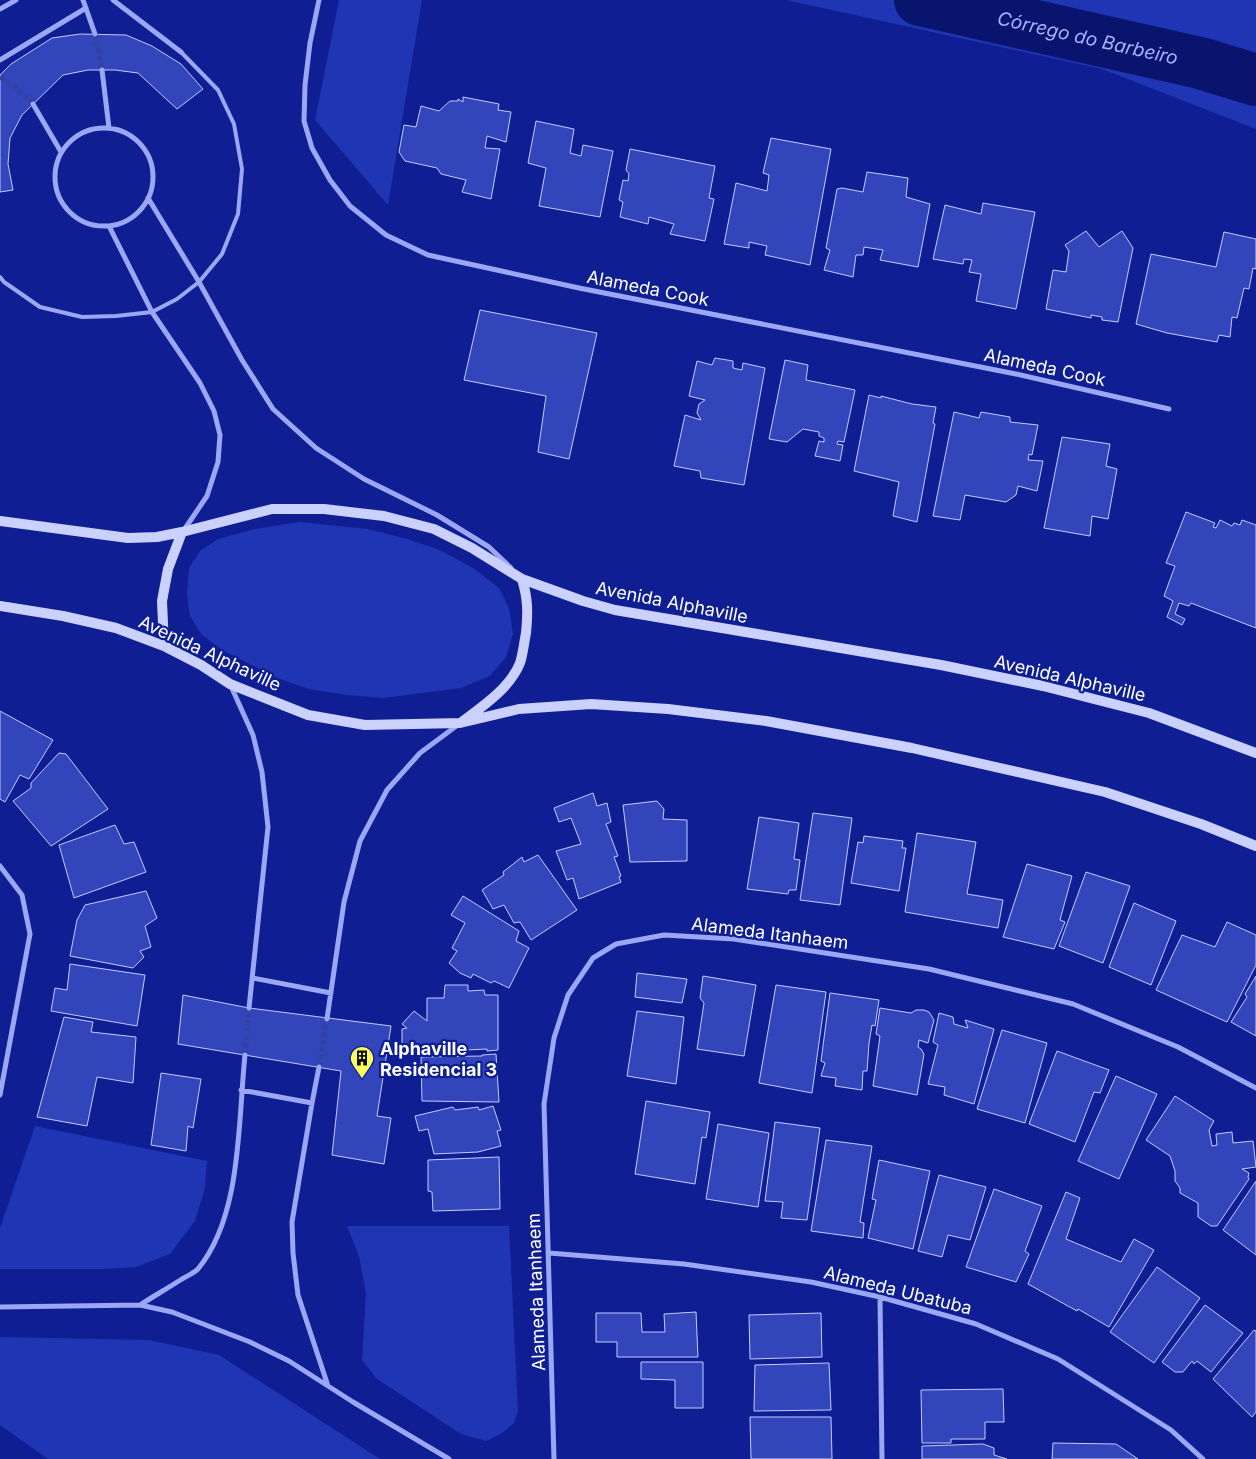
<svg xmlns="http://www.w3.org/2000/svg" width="1256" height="1459" font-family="Inter,sans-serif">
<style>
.green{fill:#2035b3}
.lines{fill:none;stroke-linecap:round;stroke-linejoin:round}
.river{stroke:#08146e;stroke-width:52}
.building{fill:#3345bb;stroke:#c3cbfe}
.minor-tunnel{stroke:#3341a3;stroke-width:5;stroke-dasharray:5 2.5;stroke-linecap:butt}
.service{stroke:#9ba7f4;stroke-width:4}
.minor{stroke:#9ba7f4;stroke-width:5}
.secondary{stroke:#cbd1fd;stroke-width:10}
.labels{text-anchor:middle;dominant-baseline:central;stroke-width:4.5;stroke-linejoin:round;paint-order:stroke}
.street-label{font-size:18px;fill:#fff;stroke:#0f1f93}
.poi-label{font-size:18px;font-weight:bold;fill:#fff;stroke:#0f1f93;text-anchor:start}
.water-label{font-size:19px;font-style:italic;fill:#a7b3fb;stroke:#0f1f93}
</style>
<rect width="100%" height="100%" fill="#0f1f93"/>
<path class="green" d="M339,0h83l-34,205 -73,-85z
M786,0h470v129l-154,-60z
M299,522l69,7 39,10 33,11 33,18 26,20 10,20 4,26 -7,23 -16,19 -29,12 -78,10 -36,-3 -38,-6 -32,-11 -55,-28 -21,-16 -11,-18 -3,-21 2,-27 11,-17 18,-12 37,-10z
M35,1126l172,35 -2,27 -10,33 -25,33 -34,13 -32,2h-104v-41z
M347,1226h162l9,185 -4,12 -13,11 -15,7 -25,-7 -84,-55 -15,-19 4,-67 -7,-37z
M0,1337l149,3 70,15 161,104h-332l-48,-34z"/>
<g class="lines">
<path class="river" id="s1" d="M920,0l280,63 56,17"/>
</g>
<path class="building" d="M80,34l46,1 26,11 29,18 22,25 -26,20 -39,-36 -23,-3h-27l-25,5 -41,40 -12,23 -2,26 5,26 -13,2v-117l11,-11 41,-26z
M463,97l36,7 -1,6 13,2 -5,30 -19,-6 -2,12 15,1 -9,50 -29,-7 4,-12 -25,-6 -4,-6 -32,-7 -6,-9 5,-27 12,2 5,-21 18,5 11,-10h8v-2l5,3z
M536,121l38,8 -4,24 11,3 2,-11 30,6 -13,66 -61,-11 7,-38 -18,-5z
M771,138l60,11 -21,116 -45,-10 2,-9 -18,-4v6l-25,-4 12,-61 31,8 2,-16 -6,-2z
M630,149l85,17 -6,32 5,1 -9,42 -35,-7 4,-10 -25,-7 -1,7 -28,-7 3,-15 -4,-2 4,-20 5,1 1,-7 -3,-4z
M867,172l41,6 -2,19 24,7 -12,63 -38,-7 3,-10 -19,-3 -1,8h-7l-3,22 -29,-7 6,-20 -4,-2 11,-59 5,-1 21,4z
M983,203l52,9 -19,97 -40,-8 5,-27 -12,-2 3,-12 -8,-1 -1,5 -30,-5 12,-54 36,9z
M1086,231l13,16 23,-16 11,17 -15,74 -16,-2v-3l-11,-2v3l-45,-9 7,-39 13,2 3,-21 -4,-6z
M1224,232l32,7v30l-3,-1 -4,21 -5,-1 -7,30 -5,-1 -2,20 -11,-2 -2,7 -50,-9 -31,-9 15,-70 65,13z
M480,310l117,23 -28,126 -31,-7 8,-56 -82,-16z
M715,358l18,3v7l9,2 1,-7 22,5 -21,117 -43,-7 -1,-7 -26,-5 11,-51 16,5 -4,-7 2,-9 6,-4 -16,-4 8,-35 15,4z
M785,360l23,5 -2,15 49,10 -11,52 -6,-1 -1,3 6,1 -3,16 -25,-5 4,-15 5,1v-4l-5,-2v-4l-16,-3 -16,13 -18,-3z
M869,395l12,3v-2l31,8 24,3 -3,16 2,1 -18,98 -24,-6 6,-34 -45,-11z
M954,412l25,6 2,-6 29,5v5l28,3 -6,30 -3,-1 -1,6 15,1 -6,30 -19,-5 -2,9 -10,7 -41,-7 -5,25 -27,-4z
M1062,437l48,7 -4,22 11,3 -9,50 -16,-3 -2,20 -46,-8z
M1186,512l29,11 -2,4 3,1 4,-8 12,6 2,-3 6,2 2,-5 14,5v103l-65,-25 -2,3 -10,-3 -4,11 10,5 -3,6 -15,-8 6,-16 -9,-5 11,-30 -9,-3z
M0,711l53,29 -24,39 -9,-4 -15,27 -5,-3z
M59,753l7,1 42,55 -57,37 -38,-45 18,-13v-5z
M593,793l4,13 10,-3 4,19 -5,2 12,32 -4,1 7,19 -2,1 2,5 -42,17 -6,-21 -6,2 -11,-29 25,-7 -10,-26 -12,4 -5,-14z
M657,801l7,8 -1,10 24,1v41l-57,1 -7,-57z
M813,813l39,5 -12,87 -40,-5z
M759,817l40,6 -5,36 6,1 -4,30h-7l-1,4 -41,-5z
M115,825l9,19 10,-2 12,30 -72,26 -15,-53z
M917,833l59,9 -9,52 36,6 -5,28 -93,-16z
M864,836l39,5 -1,7h4l-7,43 -48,-8 7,-41 5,1z
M538,855l39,55 -46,30 -11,-18 -6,1 -10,-18 -11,4 -11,-19 22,-15 -1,-3 19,-15 2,5z
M1027,864l45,12 -12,44 5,2 -11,27 -51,-12z
M1086,872l44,14 -27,77 -44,-17z
M146,891l11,27 -12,8 6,21 -11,4 4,6 -11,11 -63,-12 7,-36 8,-15z
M463,896l56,35 -3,10 13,7 -20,40 -15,-7 -3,2 -18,-9 -2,4 -11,-5 -11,-10 8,-12 -5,-3 13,-25 -14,-8z
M1134,903l42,18 -25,64 -42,-18z
M1227,922l29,13v30l-29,57 -71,-32 26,-55 33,12z
M70,964l75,11 -8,51 -86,-15 4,-23 12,2z
M637,973l50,6 -5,24 -47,-6z
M703,976l53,9 -12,71 -47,-7 7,-46 -4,-5z
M1256,976v60l-25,-14 16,-25 -2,-3z
M445,985h23v6l16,-1 1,5h13v55l-11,1v-2l-85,4v-24l5,-1 -5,-4 12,-13 13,10v-23h17z
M776,985l50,7 -14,101 -53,-10z
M830,993l49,7 -4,26 -3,-1 -3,18 -2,28h-4l-1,19 -27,-4 1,-8 -15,-2 4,-13 -4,-2z
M183,995l66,13 142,18 -14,90 14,2 -7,46 -52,-9 9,-84 -163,-27z
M880,1008l31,5 5,-3h8l5,2 5,8 -6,23 -9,-3 -1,7 3,2 3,5 -7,41 -44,-9 7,-50 -4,-2z
M637,1011l47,6 -8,67 -49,-8z
M939,1013l14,4 1,7 14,4 -3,-8 29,9 -20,75 -30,-9 1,-8 -17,-3 10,-39 -5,-3z
M64,1017l29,5 -2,10 45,5 -3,46 -36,-6 -10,49 -50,-9z
M1002,1030l45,13 -22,80 -48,-14z
M1057,1051l52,19 -9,23 -6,-1 -19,50 -46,-18z
M496,1054l3,48 -77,-1 -1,-44 61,-1v-1z
M161,1073l40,6 -8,49 -5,-2 -2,25 -35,-6z
M1116,1076l41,18 -38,85 -41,-18z
M1175,1096l39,25 -5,9 3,16 5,-1 -1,-11 16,-2 1,11 20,-2 3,26 -14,2 7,4 -1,4 1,2 -32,47h-6l-13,-9v-14l-18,-10v-5l-5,-7v-10l-5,-15 -24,-16z
M646,1101l64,11 -4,26 -4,-1 -7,47 -60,-10z
M493,1106l8,24 -4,1 4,15 -23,6 -44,2 -6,-25 -9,2 -4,-15 38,-9 2,3 23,-3 1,3z
M775,1122l45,6 -13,92 -26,-2 2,-16 -18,-1z
M718,1124l51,9 -11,74 -52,-8z
M826,1140l46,6 -12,76 4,1 -1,15 -52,-7z
M499,1157l1,52 -67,2 -1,-19 -4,-1v-31z
M879,1160l51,11 -17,78 -45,-11 8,-38 -4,-1z
M939,1175l47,12 -16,53 -22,-5 -6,22 -24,-6z
M1256,1181v74l-33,-25z
M994,1189l48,17 -17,45 4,3 -13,28 -50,-15z
M1066,1192l14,6 -14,41 55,23 13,-23 20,11 -45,77 -31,-18 -1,2 -49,-27z
M1157,1267l43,31 -46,65 -44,-31z
M1205,1305l38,28 -32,39 -14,-11 -3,3 -2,-3 -9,11h-8l-13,-10z
M696,1312l2,45h-81v-15h-21v-29h45l1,19h23l-1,-18z
M821,1313l1,44 -72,2 -1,-44z
M1254,1330l2,1v81l-4,5 -39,-38z
M641,1362h62v46h-28v-28l-34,-1z
M829,1363l2,47 -77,1 1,-46z
M1003,1389l1,33h-19v17h-34v4h-29l-1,-53z
M750,1417h81l1,42h-81z
M1053,1443l63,1 22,15h-86z
M983,1444l11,4v7l13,4h-85v-13z"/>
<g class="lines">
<path class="minor-tunnel" d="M95,34l7,36
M0,77l12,7 21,20
M245,1055l4,-47
M319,1067l8,-48"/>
<path class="service" d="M0,277l4,5 36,25 42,10 34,-1 36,-4 25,-13 22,-17 23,-28 16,-40 4,-45 -8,-45 -16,-34 -37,-38"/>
<path class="minor" d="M83,0l12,34
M113,0l68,52
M319,0l-9,43 -5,42 -1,36 8,27 18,32 20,26 36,29 42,20 151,33 437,86 153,35
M0,9l16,-9
M0,60l86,-52
M102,70l7,58
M33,104l28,48
M55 177a49 49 0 1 1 98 0a49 49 0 1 1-98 0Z
M148,198l51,84 43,78 31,49 43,39 48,31 73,36 52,32 22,21
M109,226l43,86 48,71 14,28 6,24 -2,27 -11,34 -23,34
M230,684l23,51 9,37 6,55 -19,181
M0,866l22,29 8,39 -30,161
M253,978l78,15
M327,1019l17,-117 16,-61 27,-51 33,-37 39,-29
M319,1067l-7,36 -20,119 1,31 5,42 30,91
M241,1090l71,13
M549,1253l135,11 127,18 69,15 96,27 82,35 113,71 32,29
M880,1297l2,162
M140,1305c14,-9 28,-17 42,-26 5,-3 12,-6 16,-10 44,-53 40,-148 47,-214
M0,1307l140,-2 32,7 78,30 39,19 64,41 96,57
M554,1459l-10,-355 10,-66 14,-43 25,-37 23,-14 48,-9 70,4 195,30 144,35 105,43 78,41"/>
<path class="secondary" d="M0,521l128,17 29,-1 25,-5 90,-23h52l60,7 50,13 38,19 50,31 61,22 32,9 326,55 102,21 106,27 107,40
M0,606l63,10 53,12 48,18 37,19 29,19 78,31 57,10 95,-2 59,-14 72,-5 77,5 98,12 146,27 193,44 96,32 55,22
M164,646l-2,-45 6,-32 14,-37
M463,721c20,-15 47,-33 57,-58 3,-9 4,-20 6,-30 2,-21 2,-34 -4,-54"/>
</g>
<defs>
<g id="building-pin" transform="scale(1.25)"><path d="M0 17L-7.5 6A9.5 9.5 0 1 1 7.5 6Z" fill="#fbff5e" stroke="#0f1f93"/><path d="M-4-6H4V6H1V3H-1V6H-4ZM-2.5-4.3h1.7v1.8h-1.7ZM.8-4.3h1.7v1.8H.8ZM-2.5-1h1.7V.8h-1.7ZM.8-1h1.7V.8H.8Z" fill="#111"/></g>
</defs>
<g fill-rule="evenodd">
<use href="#building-pin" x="362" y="1058"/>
</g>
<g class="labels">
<g class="street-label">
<text transform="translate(648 288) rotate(11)">Alameda Cook</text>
<text transform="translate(1045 367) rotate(12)">Alameda Cook</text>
<text transform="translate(672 602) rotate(11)">Avenida Alphaville</text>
<text transform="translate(210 653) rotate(25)">Avenida Alphaville</text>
<text transform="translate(1070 678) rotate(13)">Avenida Alphaville</text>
<text transform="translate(770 933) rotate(7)">Alameda Itanhaem</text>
<text transform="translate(898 1290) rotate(14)">Alameda Ubatuba</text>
<text transform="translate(536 1292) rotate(-92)">Alameda Itanhaem</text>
</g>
<g class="poi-label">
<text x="380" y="1048">Alphaville<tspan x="380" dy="21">Residencial 3</tspan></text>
</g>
<g class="water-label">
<text stroke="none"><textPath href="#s1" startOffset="172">Córrego do Barbeiro</textPath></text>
</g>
</g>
</svg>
